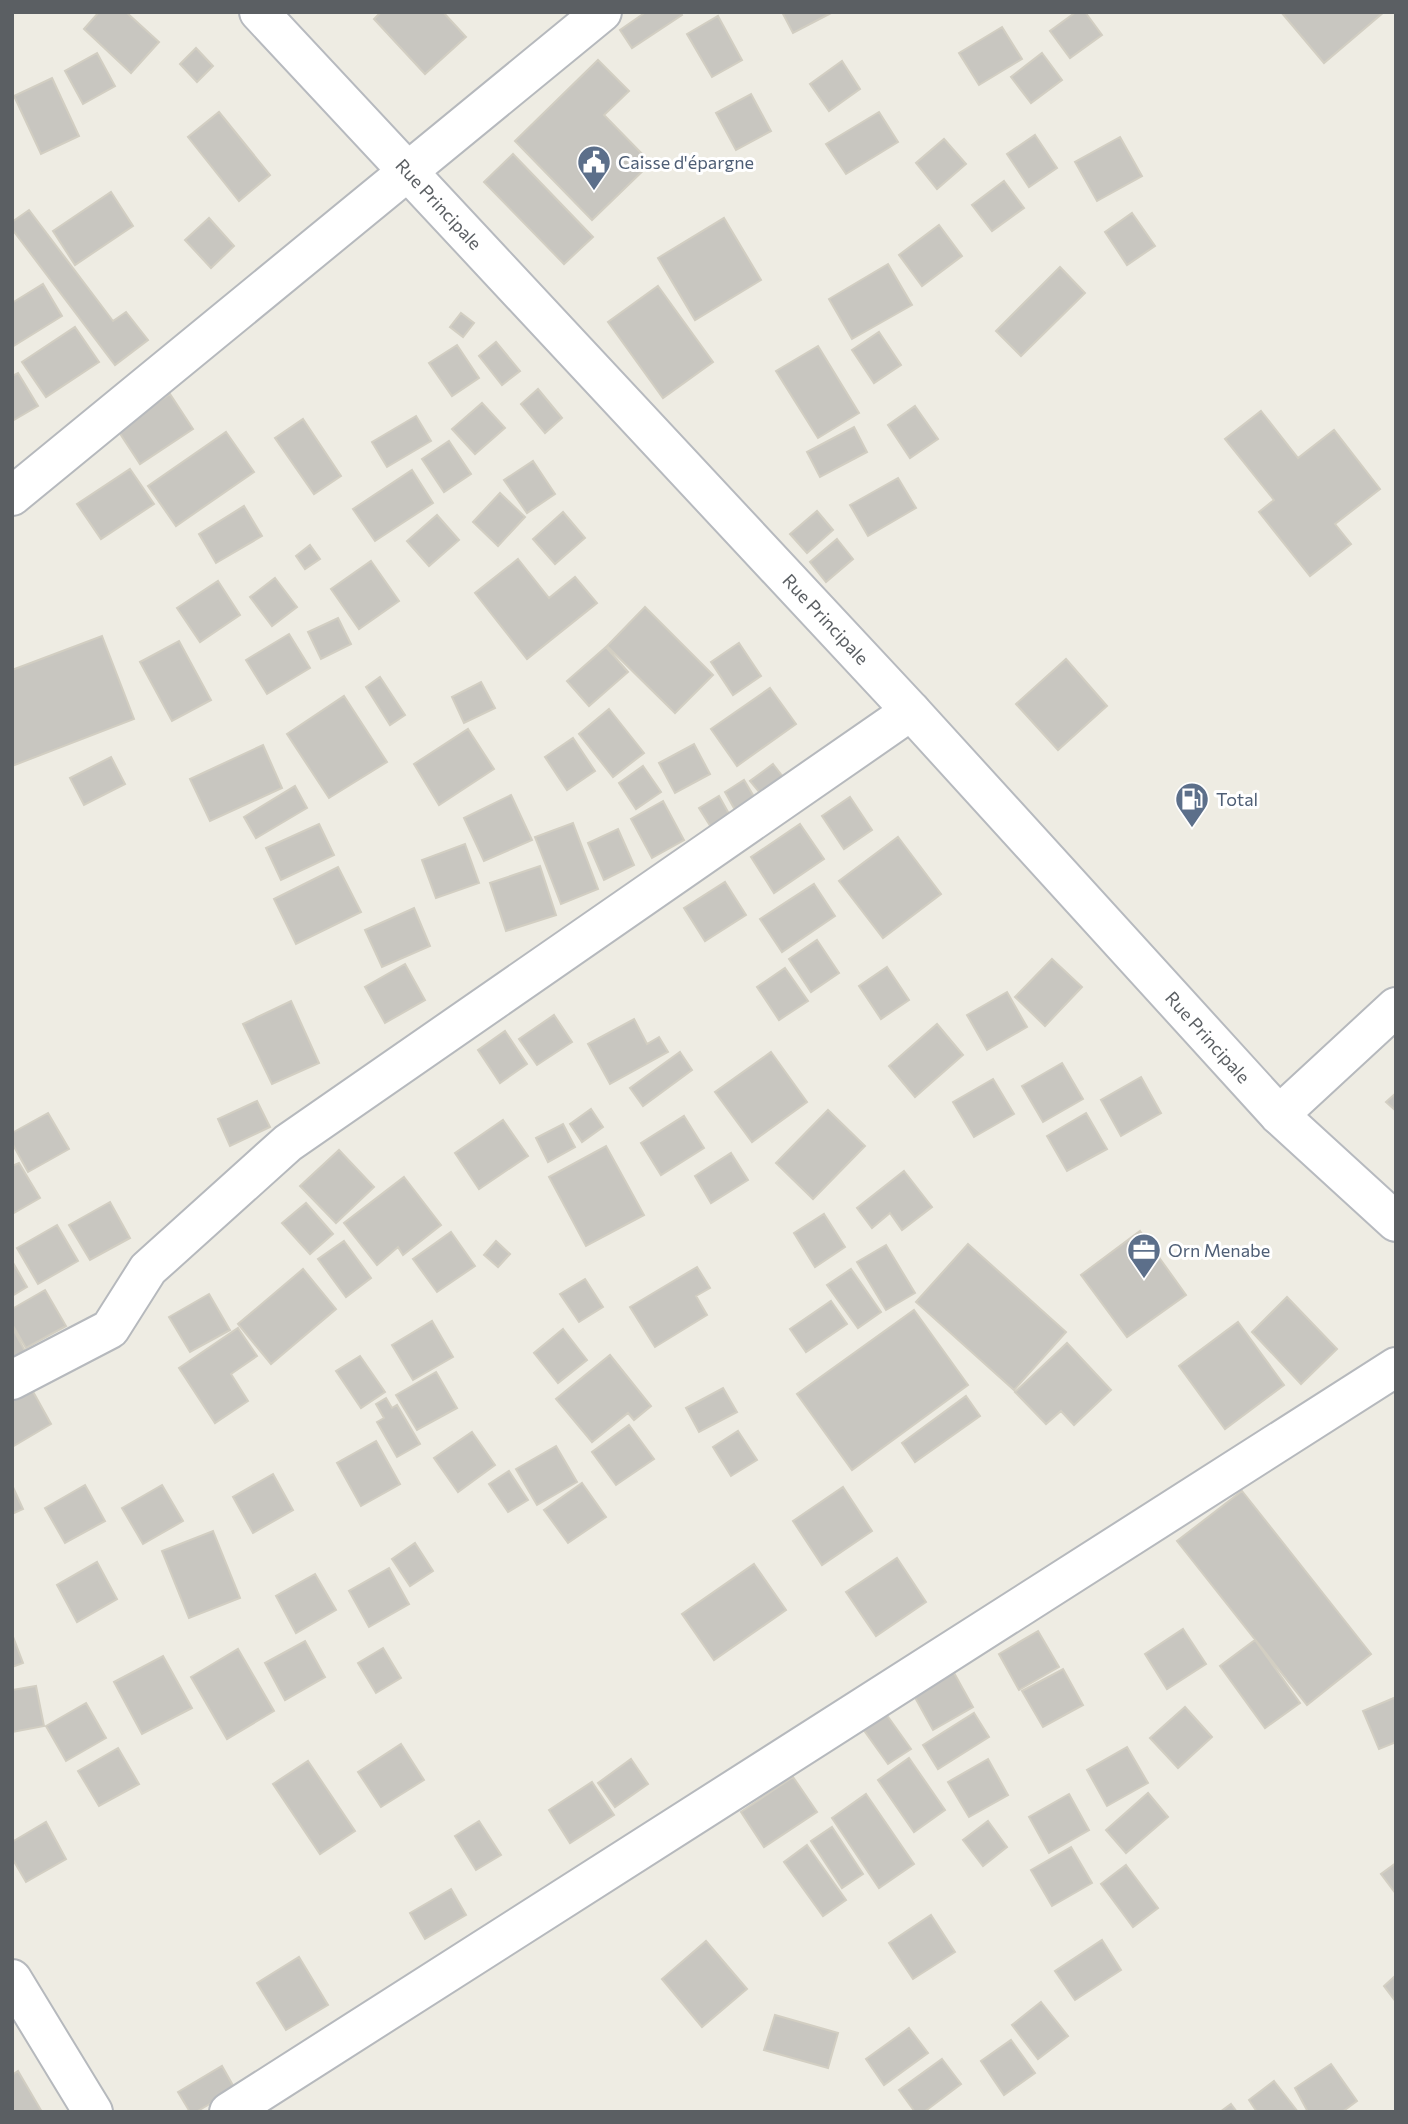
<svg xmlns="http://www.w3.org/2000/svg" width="1408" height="2124" font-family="Commissioner,sans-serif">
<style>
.building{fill:#c8c6c0;stroke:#d2cec2;stroke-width:2}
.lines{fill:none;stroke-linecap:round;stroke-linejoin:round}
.street-casing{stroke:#b6b9bd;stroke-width:42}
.secondary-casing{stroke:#b7babf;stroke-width:42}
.street{stroke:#fff;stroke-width:38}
.secondary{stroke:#fff;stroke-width:38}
.labels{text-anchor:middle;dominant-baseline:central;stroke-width:6;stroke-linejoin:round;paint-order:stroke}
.service-label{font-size:18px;fill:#4e5e75;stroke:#fff;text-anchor:start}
.street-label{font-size:18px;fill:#5b5f63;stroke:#fff}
</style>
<rect width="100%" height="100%" fill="#eeece3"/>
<path class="building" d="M99,12h27l33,30 -28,31 -47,-44z
M381,12h62l23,25 -41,37 -51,-55z
M646,12h34l2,3 -50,33 -12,-18z
M782,12h51l-40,21z
M1076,12h9l17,23 -32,23 -20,-27z
M1281,12h103l-60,51z
M718,16l24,44 -30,17 -25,-43z
M1002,27l20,32 -43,26 -20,-32z
M196,48l17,18 -16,16 -17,-18z
M97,53l18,33 -32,18 -18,-33z
M1042,53l20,27 -31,23 -20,-26z
M598,60l31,31 -25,24 47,48 -59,57 -77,-79z
M842,61l18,28 -31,22 -19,-27z
M52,78l27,58 -38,18 -27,-58z
M751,94l20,37 -35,19 -20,-37z
M219,112l51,63 -31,26 -51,-64z
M879,112l19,30 -52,32 -20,-30z
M1035,135l22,33 -28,19 -22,-33z
M1120,137l22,39 -45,25 -22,-39z
M944,139l22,25 -29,25 -21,-26z
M513,154l80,83 -29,27 -80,-82z
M1004,181l20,27 -32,23 -20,-26z
M111,192l22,34 -58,39 -22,-34z
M29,210l84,111 13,-9 22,28 -33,25 -103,-136v-7z
M1132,213l23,33 -28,19 -22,-33z
M209,218l25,28 -23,22 -26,-28z
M724,218l37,62 -66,40 -37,-62z
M939,225l23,31 -40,30 -23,-31z
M888,264l24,41 -60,34 -23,-40z
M1060,267l25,26 -64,63 -25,-25z
M43,284l19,32 -50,31v-44z
M658,286l55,76 -50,36 -55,-76z
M461,313l13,10 -11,14 -13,-10z
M75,327l24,35 -53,35 -24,-35z
M879,332l22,33 -27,18 -22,-33z
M496,342l24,29 -18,14 -23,-29z
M457,345l22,33 -27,18 -23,-33z
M818,346l41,67 -41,25 -42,-67z
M18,373l20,33 -26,15v-45z
M538,389l24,29 -17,15 -24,-29z
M170,394l23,35 -53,35 -23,-35z
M482,403l23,25 -30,26 -23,-25z
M915,406l23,33 -28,19 -22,-33z
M1261,411l37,47 36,-28 46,59 -45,35 16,20 -41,32 -51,-64 15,-12 -49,-61z
M416,416l15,25 -44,26 -15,-25z
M303,419l38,57 -27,18 -39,-56z
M854,427l13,25 -47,25 -13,-25z
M226,432l28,40 -78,54 -28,-40z
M449,441l22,33 -27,18 -22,-33z
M533,461l22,33 -28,19 -23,-33z
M130,469l24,35 -53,35 -24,-35z
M412,470l21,33 -58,38 -22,-32z
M898,478l18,30 -48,28 -18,-31z
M500,493l25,24 -27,29 -25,-24z
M244,506l18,30 -46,27 -17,-29z
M817,511l16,19 -26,23 -17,-19z
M563,512l22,26 -30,26 -22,-25z
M437,515l22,25 -30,26 -22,-25z
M837,539l16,20 -27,23 -16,-20z
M310,545l10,14 -15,10 -9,-13z
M518,559l31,39 26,-21 22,26 -70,56 -52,-66z
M371,561l28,40 -40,28 -28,-40z
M275,578l22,29 -25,19 -22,-29z
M218,581l22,34 -40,27 -23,-34z
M645,607l68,68 -38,38 -68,-67z
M338,618l13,26 -30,15 -13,-27z
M289,634l21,34 -43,26 -21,-34z
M102,636l32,83 -122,47v-96z
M179,641l32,59 -39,21 -32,-59z
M739,643l22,33 -28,19 -22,-33z
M606,647l22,25 -39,34 -22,-25z
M1066,659l41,47 -49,44 -42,-46z
M380,677l25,38 -15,10 -24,-38z
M481,682l14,26 -31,15 -12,-26z
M770,688l26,36 -59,42 -26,-37z
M344,696l43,66 -58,36 -42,-64z
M609,709l35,44 -31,24 -34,-43z
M468,729l26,40 -55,36 -25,-41z
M573,738l22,33 -28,19 -22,-33z
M694,744l16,30 -35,19 -16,-30z
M263,745l19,43 -72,33 -20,-42z
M111,757l14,27 -41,21 -14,-27z
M773,764l14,18 -22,17 -15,-18z
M643,766l18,26 -25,17 -17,-26z
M744,780l15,25 -20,12 -14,-25z
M295,786l12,22 -51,30 -12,-21z
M511,795l21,45 -48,21 -20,-43z
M719,796l14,25 -19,11 -15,-24z
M850,797l22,33 -28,19 -22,-33z
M663,801l21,39 -32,18 -21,-39z
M573,823l25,66 -37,15 -26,-67z
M319,824l15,31 -53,25 -15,-32z
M800,824l24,35 -50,34 -23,-36z
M618,829l16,36 -30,15 -16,-37z
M898,837l43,57 -58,44 -44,-57z
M465,844l14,39 -43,15 -14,-38z
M540,866l16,49 -50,16 -16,-48z
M338,867l23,45 -65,32 -22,-45z
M725,882l21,33 -41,26 -21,-33z
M814,884l21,32 -53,36 -22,-33z
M414,908l16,38 -48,21 -17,-37z
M817,940l22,33 -28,19 -22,-33z
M1052,959l30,28 -37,39 -30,-29z
M405,964l20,36 -40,23 -20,-36z
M887,967l22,33 -28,19 -22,-33z
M785,968l23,33 -29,19 -22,-33z
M1007,992l20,35 -40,23 -20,-35z
M291,1001l28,62 -47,21 -29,-60z
M554,1015l18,27 -35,23 -18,-26z
M634,1019l13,25 12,-7 9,15 -58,32 -22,-40z
M937,1024l26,31 -48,42 -26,-31z
M505,1031l22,33 -27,19 -22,-33z
M680,1052l12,18 -49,36 -13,-18z
M771,1052l36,50 -55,40 -37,-50z
M1062,1063l21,36 -40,23 -21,-36z
M1141,1077l20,36 -40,23 -20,-36z
M993,1079l21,35 -40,23 -21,-35z
M1396,1093v18l-10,-9z
M257,1101l13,26 -40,19 -12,-27z
M591,1109l12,18 -21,15 -12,-18z
M828,1110l37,36 -52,53 -37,-36z
M48,1113l21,36 -41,23 -16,-29v-10z
M1086,1113l21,36 -40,22 -20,-35z
M684,1116l20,32 -43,27 -20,-32z
M503,1120l25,36 -49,33 -24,-36z
M563,1124l12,23 -27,15 -12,-24z
M606,1146l38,69 -58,31 -37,-69z
M339,1150l35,37 -38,36 -36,-37z
M731,1153l17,27 -37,23 -16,-27z
M19,1163l21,35 -28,16v-48z
M904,1171l28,36 -30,23 -12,-17 -18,15 -15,-20z
M404,1177l37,48 -38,30 -5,-8 -21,18 -33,-42z
M110,1202l20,36 -40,22 -21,-35z
M306,1203l27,31 -23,20 -28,-31z
M824,1214l21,33 -30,20 -21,-34z
M57,1225l21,36 -40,23 -21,-36z
M1140,1231l46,64 -59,42 -46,-62z
M451,1232l24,34 -38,26 -24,-33z
M344,1241l27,37 -25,19 -28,-38z
M496,1241l14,13 -12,13 -14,-12z
M968,1244l98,88 -52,58 -98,-88z
M886,1245l29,48 -29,17 -29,-48z
M12,1261l15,26 -15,9z
M697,1267l13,21 -14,8 11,19 -52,32 -25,-40z
M303,1269l33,40 -65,55 -33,-40z
M851,1269l30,43 -23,16 -31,-43z
M585,1279l18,28 -24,15 -19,-28z
M45,1290l21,36 -40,22 -14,-24v-15z
M209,1294l21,36 -40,22 -21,-35z
M1287,1297l50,52 -36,35 -49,-52z
M831,1301l16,23 -41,28 -16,-23z
M914,1310l54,75 -116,85 -55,-76z
M432,1321l21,36 -40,23 -21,-35z
M1238,1322l46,63 -59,44 -46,-63z
M12,1327l13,24 -13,7z
M238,1328l19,28 -26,18 17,27 -33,22 -36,-55z
M563,1329l24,31 -29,23 -24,-30z
M1067,1343l44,47 -37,35 -13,-14 -15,13 -31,-32z
M610,1355l41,51 -17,14 -6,-7 -36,29 -36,-43z
M360,1356l25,36 -24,16 -25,-37z
M436,1372l21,36 -40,22 -21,-35z
M31,1388l20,36 -39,23v-48z
M723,1388l14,24 -38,20 -13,-24z
M966,1396l14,20 -65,46 -13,-19z
M386,1398l6,10 5,-3 23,39 -23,13 -20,-35 7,-4 -8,-14z
M629,1425l25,34 -38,26 -24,-33z
M738,1431l19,29 -26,16 -18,-29z
M472,1432l23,33 -37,27 -24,-34z
M376,1441l24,43 -39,22 -24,-43z
M556,1446l21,36 -40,23 -21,-36z
M509,1471l19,29 -20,12 -19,-28z
M273,1474l20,36 -40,23 -20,-36z
M582,1483l24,34 -38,26 -24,-33z
M12,1485l11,24 -11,5z
M85,1485l20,36 -40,22 -20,-35z
M162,1485l21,36 -40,23 -21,-36z
M843,1487l29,44 -50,34 -29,-44z
M1242,1491l129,163 -64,51 -130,-164z
M213,1531l27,67 -51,20 -27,-67z
M415,1543l18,28 -23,15 -18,-27z
M897,1558l29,44 -50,34 -30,-44z
M97,1562l20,37 -40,23 -20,-37z
M754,1564l32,46 -72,50 -32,-46z
M389,1568l20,36 -40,23 -20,-36z
M315,1574l21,36 -40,23 -20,-37z
M1183,1629l23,35 -39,25 -22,-35z
M1038,1631l21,36 -40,23 -20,-36z
M12,1634l11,29 -11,4z
M1255,1640l45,63 -35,25 -45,-62z
M305,1641l20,36 -40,23 -20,-37z
M383,1648l18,30 -25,15 -18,-30z
M238,1649l36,62 -47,28 -36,-62z
M163,1656l29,52 -50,26 -28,-52z
M1063,1669l20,36 -40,22 -21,-36z
M953,1671l20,36 -40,23 -20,-36z
M36,1686l8,40 -32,6v-42z
M1396,1697v45l-17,7 -16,-38z
M86,1703l20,35 -40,23 -20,-35z
M1185,1707l27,30 -34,31 -28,-30z
M974,1713l15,24 -51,32 -15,-24z
M886,1714l25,35 -23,15 -25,-35z
M401,1744l23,36 -43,27 -23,-35z
M1127,1747l21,36 -41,23 -20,-36z
M118,1748l21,36 -40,22 -21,-35z
M909,1758l36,52 -31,22 -36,-52z
M631,1759l17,25 -33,23 -17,-24z
M988,1759l20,36 -39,22 -21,-35z
M308,1761l47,70 -35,23 -47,-70z
M793,1777l24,35 -53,35 -23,-35z
M592,1782l22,33 -44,28 -21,-33z
M1148,1793l20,24 -42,36 -20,-23z
M866,1794l48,70 -35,24 -47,-70z
M1069,1794l20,36 -40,23 -20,-36z
M479,1821l22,34 -25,15 -21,-34z
M988,1821l19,26 -24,19 -20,-26z
M46,1822l20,37 -40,23 -14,-24v-16z
M832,1827l31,47 -21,14 -31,-47z
M807,1845l39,55 -23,16 -39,-54z
M1071,1847l21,36 -40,23 -21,-36z
M1396,1863v31l-15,-20z
M1126,1865l32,43 -25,19 -32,-43z
M451,1889l15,26 -41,24 -15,-26z
M931,1915l24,37 -42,27 -24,-36z
M1102,1940l19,30 -46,30 -20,-29z
M706,1941l41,48 -45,38 -40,-48z
M299,1957l29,48 -42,25 -29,-47z
M1396,1975v27l-12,-16z
M1041,2002l27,34 -30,23 -26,-34z
M775,2015l63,18 -10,35 -64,-18z
M909,2028l19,25 -44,32 -18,-26z
M1011,2040l24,33 -31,22 -23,-34z
M942,2059l19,25 -37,28h-9l-16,-22z
M1331,2064l26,37 -15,11h-34l-13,-24z
M222,2066l13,23 -39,23h-6l-12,-20z
M18,2071l24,41h-30v-37z
M1274,2081l24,31h-41l-8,-12z
M1231,2104l6,8h-17z"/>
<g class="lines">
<g class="street-casing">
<path id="street" d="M12,496l590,-484
M1279,1115l117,-108
M12,1380l98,-51 38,-60 140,-126 623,-432
M12,1979l81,133
M229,2112l1167,-745"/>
</g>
<g class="secondary-casing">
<path id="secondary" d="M259,12l652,699 368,404 117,107"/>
</g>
<use href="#street" class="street"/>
<use href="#secondary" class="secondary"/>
</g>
<defs>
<g id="civic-pin" transform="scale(1.75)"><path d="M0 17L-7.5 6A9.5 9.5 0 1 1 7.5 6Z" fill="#5c6f8a" stroke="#fff"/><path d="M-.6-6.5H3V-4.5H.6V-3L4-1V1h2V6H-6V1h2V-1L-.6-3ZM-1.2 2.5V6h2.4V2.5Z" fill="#fff"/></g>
<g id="fuel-pin" transform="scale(1.75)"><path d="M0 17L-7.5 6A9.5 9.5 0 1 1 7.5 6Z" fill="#5c6f8a" stroke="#fff"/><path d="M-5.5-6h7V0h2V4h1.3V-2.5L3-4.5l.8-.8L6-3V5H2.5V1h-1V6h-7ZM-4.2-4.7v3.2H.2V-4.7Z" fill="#fff"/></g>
<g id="office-pin" transform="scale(1.75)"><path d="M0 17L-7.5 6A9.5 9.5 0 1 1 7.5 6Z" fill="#5c6f8a" stroke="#fff"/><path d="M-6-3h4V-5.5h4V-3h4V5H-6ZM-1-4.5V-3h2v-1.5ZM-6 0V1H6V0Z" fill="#fff"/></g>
</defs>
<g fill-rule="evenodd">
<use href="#civic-pin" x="594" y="162"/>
<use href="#fuel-pin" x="1192" y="799"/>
<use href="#office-pin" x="1144" y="1250"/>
</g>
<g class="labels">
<g class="service-label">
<text x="618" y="162">Caisse d'épargne</text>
<text x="1216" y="799">Total</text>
<text x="1168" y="1250">Orn Menabe</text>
</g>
<g class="street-label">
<text transform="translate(439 204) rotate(47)">Rue Principale</text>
<text transform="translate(826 619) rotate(47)">Rue Principale</text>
<text transform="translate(1208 1037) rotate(48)">Rue Principale</text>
</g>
</g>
<rect width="1408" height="2124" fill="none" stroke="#5b5f63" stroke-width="28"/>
</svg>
